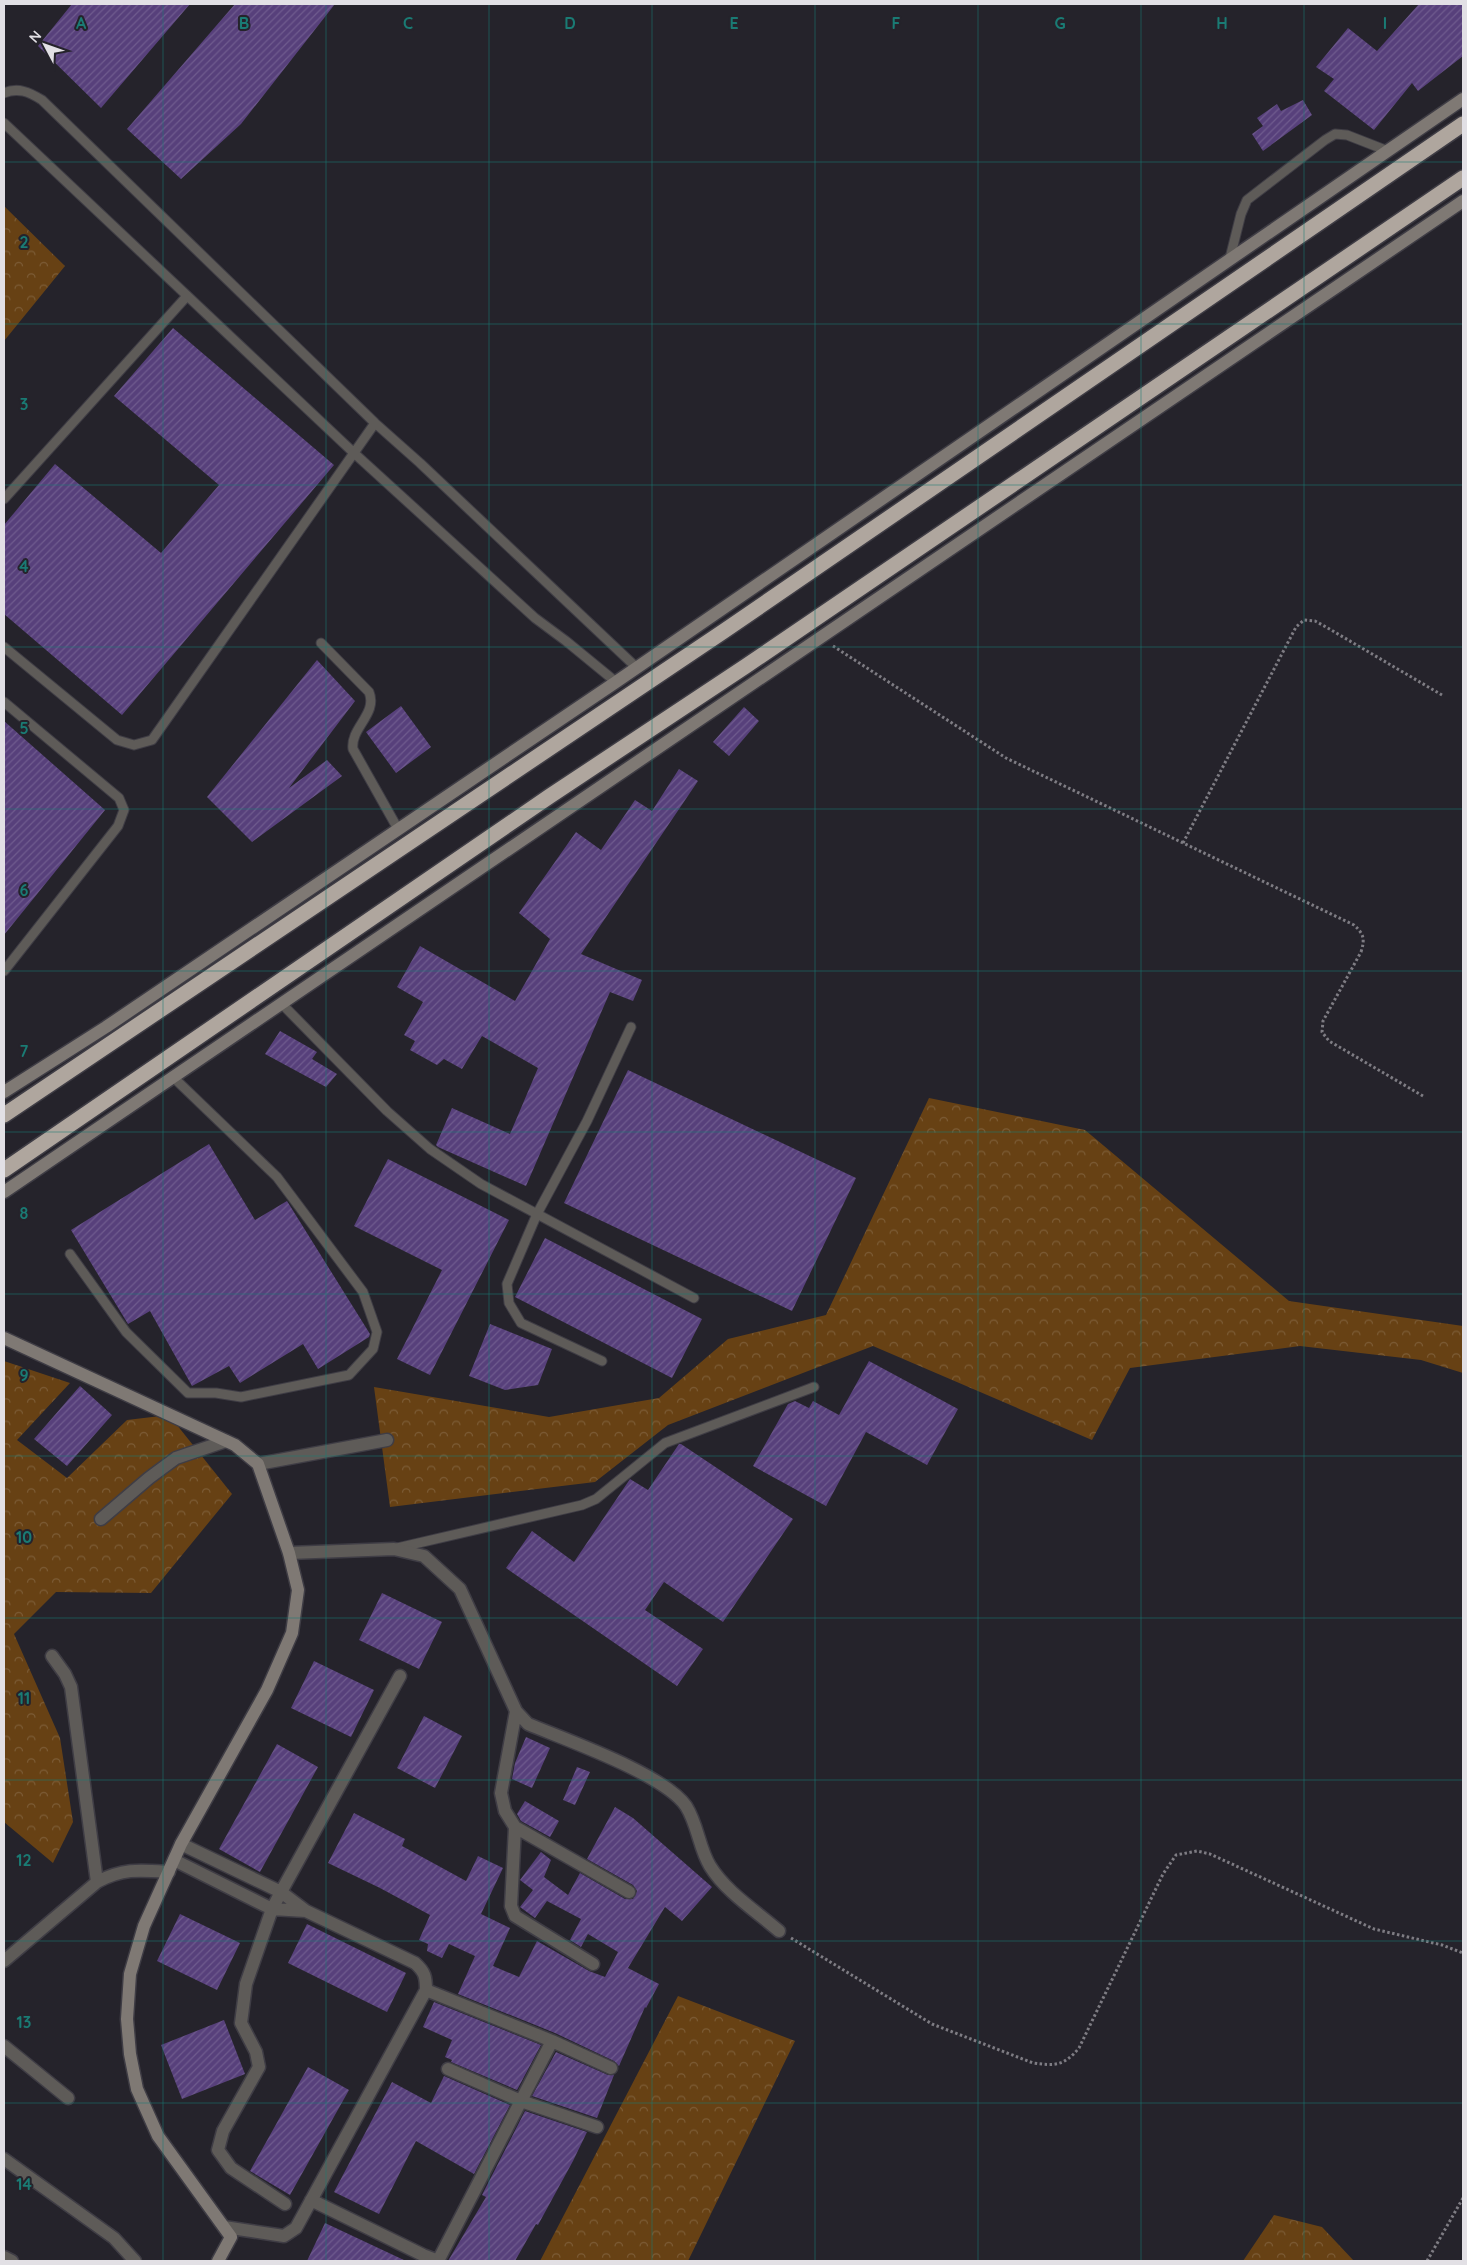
<svg xmlns="http://www.w3.org/2000/svg" width="1467" height="2265" font-family="Quicksand,sans-serif">
<style>
.forest{fill:url(#forest-crowns)}
.building{fill:url(#building-hatch)}
.lines{fill:none;stroke-linecap:round;stroke-linejoin:round}
.lane-casing{stroke:#3f3d45;stroke-width:11}
.street-casing{stroke:#3f3d45;stroke-width:15}
.secondary-casing{stroke:#3f3d45;stroke-width:15}
.highway-casing{stroke:#3f3d45;stroke-width:18}
.path{stroke:#7e7c83;stroke-width:3;stroke-dasharray:2.5 2.5;stroke-linecap:butt}
.lane{stroke:#5e5b58;stroke-width:9}
.street{stroke:#5e5b58;stroke-width:12}
.secondary{stroke:#7f7974;stroke-width:12}
.highway{stroke:#afa69e;stroke-width:15}
.grid{fill:none;stroke:#1a7b74;stroke-width:1;stroke-opacity:0.55}
.grid-label{font-size:16px;text-anchor:middle;font-weight:bold;fill:#1a7b74;stroke:#25232b;stroke-width:4;stroke-linejoin:round;paint-order:stroke}
</style>
<defs>
<pattern id="forest-crowns" width="20" height="18" patternUnits="userSpaceOnUse" patternTransform="scale(1.25)"><rect width="20" height="18" fill="#674114"/><path d="M2 6a3 3 0 1 1 6 0M12 15a3 3 0 1 1 6 0" fill="none" stroke="#7c5c36"/></pattern>
<pattern id="building-hatch" width="6" height="6" patternUnits="userSpaceOnUse" patternTransform="scale(1.25)"><rect width="6" height="6" fill="#57407b"/><path d="M-1 1l2-2M0 6l6-6M5 7l2-2" fill="none" stroke="#6f5b8e"/></pattern>
</defs>
<rect width="100%" height="100%" fill="#25232b"/>
<path class="forest" d="M4,206l61,60 -61,75z
M929,1098l156,32 204,171 174,25v47l-42,-13 -121,-14 -170,22 -38,72 -219,-94 -205,79 -73,57 -205,25 -16,-120 175,30 110,-19 69,-59 98,-24z
M4,1361l66,22 -53,57 50,38 60,-58 42,-5 63,79 -81,99 -95,-1 -42,42 46,104 13,84 -20,41 -49,-41z
M678,1996l117,45 -107,220h-148z
M1274,2215l48,12 32,34h-111z"/>
<path class="building" d="M72,4h118l-89,104 -63,-62z
M235,4h100l-94,120 -60,55 -54,-50z
M1419,4h44v52l-45,35 -6,-8 -38,47 -50,-39 10,-12 -18,-12 32,-39 29,23z
M1303,100l9,15 -49,36 -11,-17 11,-8 -6,-8 20,-14 4,7z
M173,328l161,137 -212,250 -118,-101v-89l51,-61 106,89 58,-68 -105,-89z
M317,660l38,41 -66,87 38,-28 15,16 -90,66 -45,-45z
M401,706l30,41 -35,26 -30,-41z
M744,707l15,14 -30,35 -16,-14z
M4,721l101,89 -101,125z
M679,769l19,12 -117,173 61,26 -9,21 -23,-9 -84,194 -88,-39 -2,-2 16,-37 58,26 28,-66 -56,-32 -20,33 -18,-10 -7,6 -27,-15 5,-9 -11,-6 19,-33 -26,-15 23,-41 95,55 35,-62 -31,-26 57,-81 25,18 34,-50 17,11z
M280,1031l37,21 -5,7 25,15 -11,13 -61,-33z
M628,1070l228,108 -64,133 -228,-108z
M209,1144l46,76 32,-19 83,133 -1,3 -51,32 -15,-25 -63,39 -11,-17 -37,20 -42,-75 -22,13 -57,-94z
M388,1159l121,61 -79,155 -33,-16 45,-89 -88,-44z
M545,1238l157,81 -30,59 -157,-81z
M490,1324l62,25 -14,36 -33,5 -36,-14z
M869,1361l89,48 -31,56 -61,-33 -40,74 -73,-40 35,-62 7,-3 14,7 4,-7 26,14z
M80,1386l32,29 -45,51 -33,-27z
M679,1444h2l112,75 -70,103 -59,-40 -19,28 58,39 -26,37 -171,-118 26,-37 42,31 56,-83 18,11z
M382,1593l60,29 -23,47 -60,-29z
M314,1661l60,29 -23,47 -60,-29z
M424,1716l38,20 -27,52 -38,-20z
M526,1737l24,11 -18,40 -20,-9 3,-16z
M277,1744l41,23 -58,105 -41,-23z
M577,1767l13,5 -15,33 -12,-5z
M525,1801l34,20 -9,16 -29,-16 -4,-7z
M615,1807l18,11 79,69 -30,34 -17,-14 -37,61 31,16 -13,24 -1,-1 -26,59 -5,-5 -59,-28 -97,-39 17,-38 -26,-12 -7,14 -15,-7 1,-7 -9,-4 11,-25 -50,-27 -52,-25 26,-50 51,26 -3,7 64,35 12,-25 25,12 -22,46 29,14 -17,38 26,11 18,-36 52,30 16,6 13,-25 -30,-18 -7,13 -11,-7 11,-21 -34,-18 -12,17 -15,-11 13,-17 -13,-10 21,-28 10,8 -7,17 24,18 12,-22 45,26h8l4,-8 -4,-6 -46,-26z
M180,1914l60,29 -23,47 -60,-29z
M307,1924l99,49 -19,39 -99,-49z
M434,2002l107,43 -24,45 -66,-28 1,-2 -7,-3 7,-17 -29,-13z
M224,2020l21,54 -63,25 -21,-54z
M556,2052l52,23h6l-17,43 -65,-22z
M308,2067l41,23 -59,105 -40,-24z
M444,2076l66,29 -36,69 -58,-33 -37,73 -45,-22 58,-110 39,21z
M525,2111l62,21 -14,29 -35,64 -2,-1 -21,37h-67l38,-64 -4,-2z
M325,2223l81,38h-99z"/>
<g class="lines">
<g class="lane-casing">
<path id="lane" d="M4,93c14,-6 25,-1 38,7l333,323 45,40 217,205
M4,123l350,330 181,165 31,23 50,41
M1230,258l11,-44 6,-14 78,-60 10,-6 12,1 41,16
M4,499l183,-203
M321,643l48,49c9,22 -19,36 -16,57l45,80
M4,647l113,93 17,5 18,-5 223,-317
M4,702l115,96 5,12 -6,16 -114,145
M281,1003l106,108 43,38 51,35 213,114
M70,1254l56,78 62,61h28l25,4 108,-22 24,-26 4,-17 -14,-40 -86,-115 -104,-100
M602,1361l-81,-38 -12,-20 -2,-19 30,-70 50,-93 44,-94
M397,1548l185,-43 14,-6 69,-56 149,-56"/>
</g>
<g class="street-casing">
<path id="street" d="M258,1464l129,-24
M101,1519l48,-41 27,-20 50,-17
M289,1553l105,-4 30,7 36,33 56,122 12,13c38,16 136,50 158,82 12,19 13,42 24,60 16,26 46,45 69,65
M52,1656l13,18 6,13 26,195
M516,1711l-15,82 4,18 10,16 114,65
M515,1827l-4,79 4,10 78,48
M181,1844l100,48 25,19 109,52c10,9 11,14 11,27l-130,238 -12,8 -60,-9
M174,1860l98,49 34,2
M4,1961l93,-79c26,-14 43,-12 72,-10
M426,1990l126,51 59,27
M4,2046l64,52
M448,2069l73,32 76,26
M4,2159l110,79 21,23
M311,2200l112,55 13,5 3,-1 113,-218
M285,2204l-54,-36 -13,-18 5,-19 36,-64 -3,-15 -15,-29 5,-39 26,-75 9,-17 119,-216
M4,2257l8,4"/>
</g>
<g class="secondary-casing">
<path id="secondary" d="M4,1092l102,-65 510,-345 847,-583
M4,1192l1459,-991
M4,1338l231,107 23,19 31,89 9,37 -6,43 -25,57 -86,154 -37,82 -14,48 -3,45 3,35 7,35 21,47 73,101 -13,24"/>
</g>
<g class="highway-casing">
<path id="highway" d="M4,1115l720,-484 739,-507
M4,1170l546,-374 196,-130 717,-488"/>
</g>
<path class="path" d="M833,646l173,112 348,167c10,9 11,14 7,27l-38,69 -1,11 7,9 94,55
M1183,843l113,-216 8,-7 11,1 11,6 116,68
M791,1938l141,86 101,39c22,3 31,3 46,-15l84,-174 13,-19 21,-4 13,3 164,75 68,16 21,8
M1427,2261l36,-63"/>
<use href="#lane" class="lane"/>
<use href="#street" class="street"/>
<use href="#secondary" class="secondary"/>
<use href="#highway" class="highway"/>
</g>
<path class="grid" d="M163,4v2257M326,4v2257M489,4v2257M652,4v2257M815,4v2257M978,4v2257M1141,4v2257M1304,4v2257M4,162h1459M4,324h1459M4,485h1459M4,647h1459M4,809h1459M4,971h1459M4,1132h1459M4,1294h1459M4,1456h1459M4,1618h1459M4,1780h1459M4,1941h1459M4,2103h1459"/>
<g class="grid-label">
<text x="81" y="29">A</text>
<text x="244" y="29">B</text>
<text x="408" y="29">C</text>
<text x="570" y="29">D</text>
<text x="734" y="29">E</text>
<text x="896" y="29">F</text>
<text x="1060" y="29">G</text>
<text x="1222" y="29">H</text>
<text x="1385" y="29">I</text>
<text x="24" y="248">2</text>
<text x="24" y="410">3</text>
<text x="24" y="572">4</text>
<text x="24" y="734">5</text>
<text x="24" y="896">6</text>
<text x="24" y="1057">7</text>
<text x="24" y="1219">8</text>
<text x="24" y="1381">9</text>
<text x="24" y="1543">10</text>
<text x="24" y="1704">11</text>
<text x="24" y="1866">12</text>
<text x="24" y="2028">13</text>
<text x="24" y="2190">14</text>
</g>
<rect width="1467" height="2265" fill="none" stroke="#e2e0e5" stroke-width="10"/>
<g transform="translate(45 45) rotate(311)" stroke="#25232b" stroke-width="4" paint-order="stroke">
<path d="M0-4L9 19L0 12L-9 19Z" fill="#e2e0e5"/>
<text y="-8" font-size="14" font-weight="bold" text-anchor="middle" fill="#e2e0e5">N</text>
</g>
</svg>
